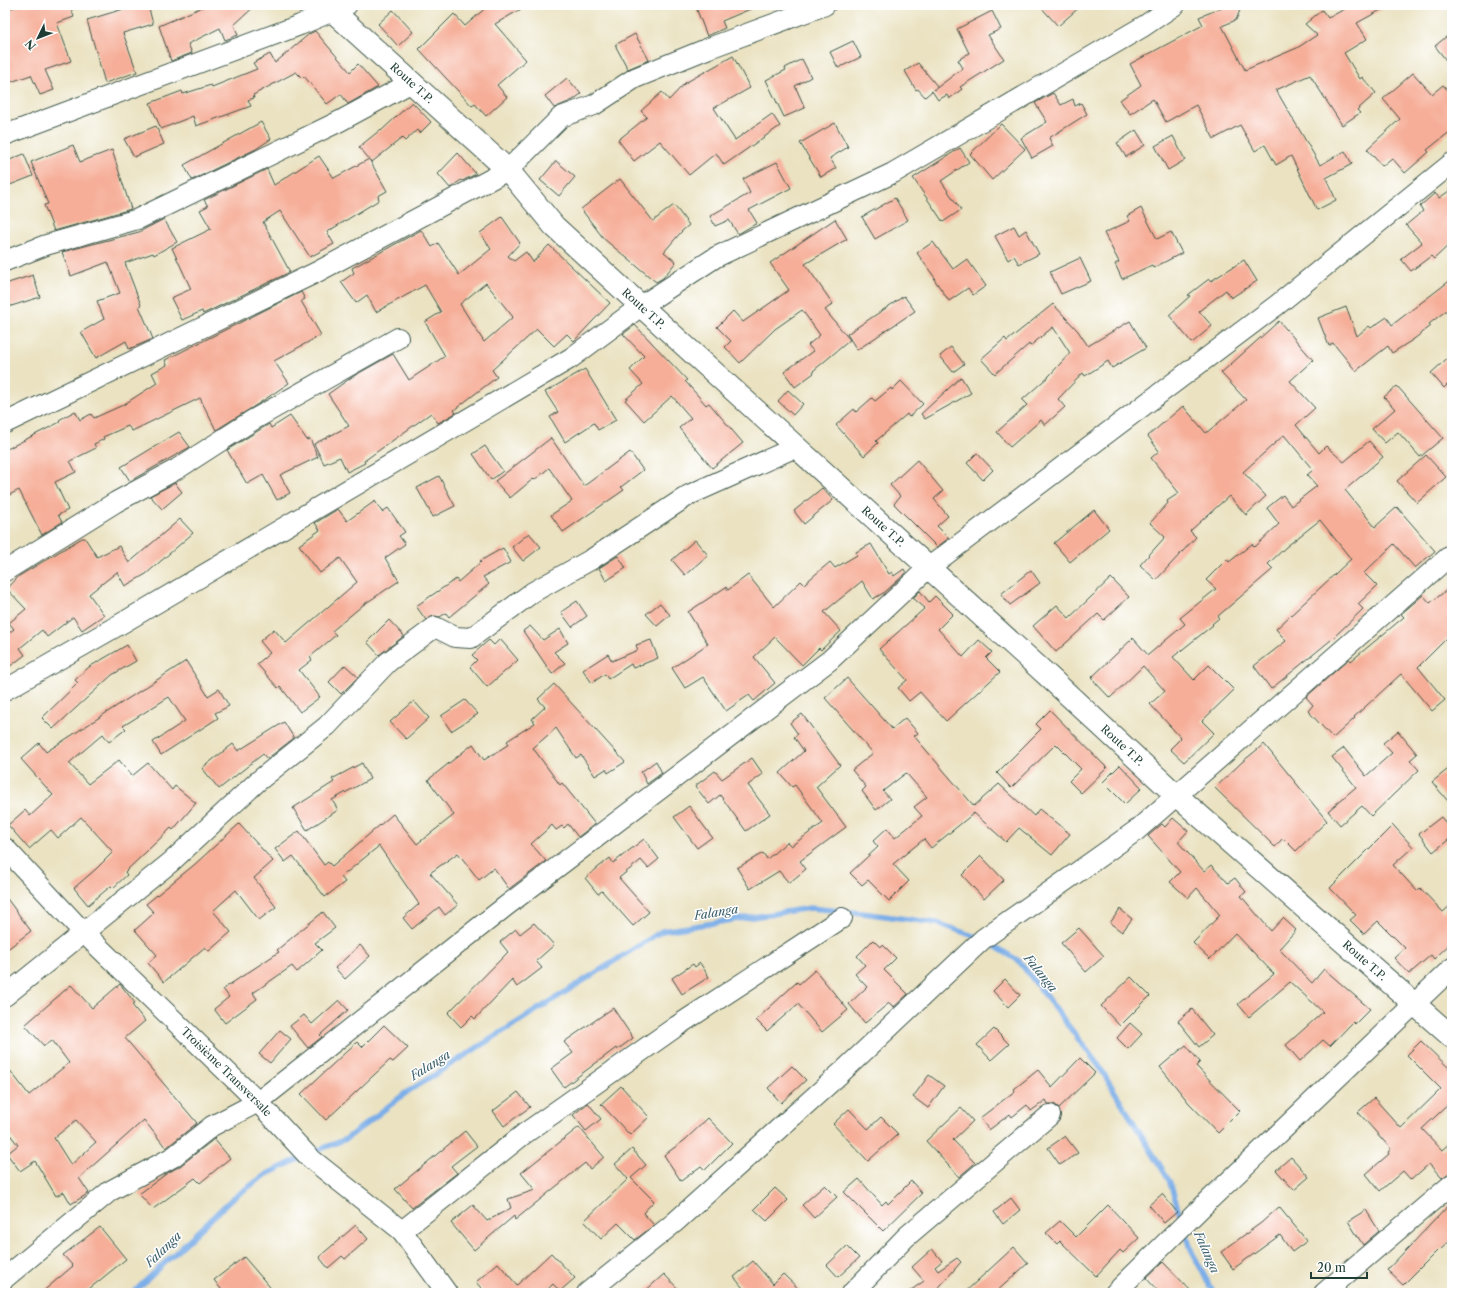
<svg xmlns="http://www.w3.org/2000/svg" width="1457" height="1298" font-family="'Libre Caslon Text',serif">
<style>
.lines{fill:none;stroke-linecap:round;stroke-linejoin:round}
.stream{stroke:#7caee8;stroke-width:5.5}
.building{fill:#f6ae98;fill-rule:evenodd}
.minor-casing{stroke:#3d5649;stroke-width:22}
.tertiary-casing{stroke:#3d5649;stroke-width:24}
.minor{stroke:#fff;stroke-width:20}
.tertiary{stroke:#fff;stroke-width:22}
.labels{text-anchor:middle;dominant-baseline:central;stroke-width:3;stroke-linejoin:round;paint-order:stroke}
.street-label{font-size:11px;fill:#1f3d34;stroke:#fff}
.water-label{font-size:12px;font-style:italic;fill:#3b5f6a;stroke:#fff}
</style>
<rect width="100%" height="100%" fill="#fff"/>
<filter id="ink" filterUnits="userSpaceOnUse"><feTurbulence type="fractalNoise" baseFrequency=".025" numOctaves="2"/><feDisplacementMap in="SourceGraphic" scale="8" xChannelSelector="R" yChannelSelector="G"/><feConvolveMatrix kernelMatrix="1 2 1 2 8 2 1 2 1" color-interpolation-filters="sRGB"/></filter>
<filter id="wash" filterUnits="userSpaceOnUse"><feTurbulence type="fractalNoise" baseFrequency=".012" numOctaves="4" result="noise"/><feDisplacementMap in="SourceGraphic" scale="16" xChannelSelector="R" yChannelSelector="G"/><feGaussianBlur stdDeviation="0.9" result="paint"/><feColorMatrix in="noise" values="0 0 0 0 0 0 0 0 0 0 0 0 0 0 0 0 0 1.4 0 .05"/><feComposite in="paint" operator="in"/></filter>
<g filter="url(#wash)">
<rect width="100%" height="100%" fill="#eae2c1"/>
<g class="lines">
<path class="stream" d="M986,941l33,20 80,105 70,114 13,41
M311,1153l35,-14 61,-47 255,-161 148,-23 52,5 75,10 42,15
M1185,1230l7,22 22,41
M133,1293l100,-95 34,-24 36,-17"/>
</g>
<g id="blocks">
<path class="building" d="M20,5h50l4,12 -17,6 14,38 -26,9 9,20 -14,5 -9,-20 -26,9v-74z
M137,5h11l5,19 -30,9 14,39 -32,11 -18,-63z
M207,5h49l-22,20 4,10 -13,5 -5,-12 -32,16 4,9 -21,8 -12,-35z
M489,5h39l-33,19 31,36 -29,25 10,12 -21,19 -11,-12 -3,2 -53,-57 35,-35 11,12z
M695,5h65l-38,16 3,7 -18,8z
M1039,5h43l-24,21z
M1229,5h13l-6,15 -14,6 23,44 52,-22 20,-13 -12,-11 17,-14 6,8 24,-13h38l-33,18 10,16 -23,14 16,26 2,-2 14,16 -19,17 3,3 -18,12 -32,-50 -34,15 44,75 25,-14 7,13 -26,14 10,22 -19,10 -26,-54 -15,9 -11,-20 -10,6 -15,-26 -26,14 -18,-34 -30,17 -13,-23 -23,15 -10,-14 21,-15 -11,-21 73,-39 -4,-8z
M393,10l20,22 -15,14 -20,-22z
M992,11l9,18 -13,6 16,24 -44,28 2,2 -13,10 -2,-4 -9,5 -6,-9 -7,6 -7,-8 -2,1 -11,-19 13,-8 19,23 -3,4 29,-22 -5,-8 11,-7 -12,-24z
M315,31l35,41 8,-8 20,23 -30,17 -7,-10 -14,10 -23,-28 -2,2 -6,-6 -43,23 1,3 -6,2 3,6 -55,20 -3,-10 -32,13 -11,-26 32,-12 1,3 28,-9 1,2 45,-18 -4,-6 17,-9 5,9 34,-29z
M1452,32v36l-17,-22z
M635,34l14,26 -21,9 -13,-24z
M853,41l8,16 -23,11 -8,-16z
M733,56l17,32 -36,20 21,32 37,-26 8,12 -56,39 -8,-12 -27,22 -29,-34 -26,20 -16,-21 29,-23 -6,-6 21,-19 7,8 16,-17z
M802,59l9,18 -16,9 10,22 -21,9 -18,-37 20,-10 -1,-2z
M1413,73l19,21 11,-9 9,10v35l-25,20 2,2 -24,21 -13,-15 -10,8 -15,-17 33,-30 -17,-20z
M567,78l14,16 -8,6 -19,8 -9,-12z
M1053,93l8,12 12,-6 2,7 6,-3 6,11 -38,24 4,8 -21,12 -11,-20 26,-16 -12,-19z
M412,102l19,20 -11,11 -3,-3 -12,11 -3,-3 -30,24 -13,-15 21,-17 1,1z
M261,122l10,17 -15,10 -64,31 -8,-15z
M835,123l13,24 -18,11 6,10 -15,9 -21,-34z
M1001,124l24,25 -33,31 -22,-26z
M156,126l8,18 -30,13 -10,-18z
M1136,130l9,15 -19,12 -9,-14z
M1173,136l12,24 -17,10 -13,-24z
M73,145l7,17 32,-12 19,59 -77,22 -10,-26 4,-1 -17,-42z
M960,148l9,14 -28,19 20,29 -18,12 -30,-44z
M458,153l18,21 -14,7 -1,-1 -11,8 -12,-14z
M24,154l9,22 -28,11v-25z
M319,156l15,22 35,-19 18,32 -9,5 1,4 -52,32 7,12 -24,13 -30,-46 -17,11 27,50 -87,42 -1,-3 -20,9 -11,-22 20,-9 -19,-41 39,-19 -11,-19 8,-4 -4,-6 63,-31 7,16z
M556,161l19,16 -16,19 -19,-16z
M777,162l14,26 -42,22 8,13 -19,11 -9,-14 -14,6 -5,-10 40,-23 -7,-14z
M620,179l33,42 21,-16 15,20 -7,6 -18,21 12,10 -13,16 -7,4 -52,-43 -23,-30z
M1452,189v53l-18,17 -3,-3 -20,15 -10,-12 21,-16 -16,-18 17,-14 -3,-5 15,-13 4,5z
M895,198l13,22 -33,19 -13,-22z
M1141,208l16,31 14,-7 11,21 -29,15 -1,-3 -30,14 -7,-15 4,-2 -15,-29 26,-12 -3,-5z
M502,217l18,26 -12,13 6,5 12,-9 7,10 16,-17 61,58 -36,38 -7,-7 -13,12 -17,-17 -45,41 5,7 -43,33 2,3 -18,10 -7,-10 -67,48 1,2 -18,9 -7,-15 -16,7 -10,-20 35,-18 -21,-32 24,-17 41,-23 16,26 36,-24 -20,-34 16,-10 -16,-27 -49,27 -9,-17 -11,8 -15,-21 13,-9 -2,-5 69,-38 11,17 6,-4 21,32 32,-26 -11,-16zM486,283l27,34 -29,25 -24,-38z
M164,219l13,23 -23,13 -1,-2 -28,10 16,42 -2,1 14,33 -24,10 -3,-8 -30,17 -15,-26 23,-13 -7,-18 23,-8 -12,-31 -37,14 -9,-24 77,-20z
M835,219l12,20 -42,25 28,40 -8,6 25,30 -37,31 1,2 -19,14 -11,-15 29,-21 -5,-6 12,-10 -18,-25 -27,19 -35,34 -15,-16 6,-6 -14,-14 16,-16 10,11 46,-32 -19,-27z
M1014,226l5,9 7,-5 13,24 -20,10 -5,-8 -6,4 -13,-24z
M933,242l20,27 14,-10 19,27 -13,9 -5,-7 -19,13 -15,-22 1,-1 -18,-25z
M1080,258l11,23 -30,13 -11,-22z
M1244,260l13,21 -26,17 -5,-8 -27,21 13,15 -20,17 -23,-28 21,-19 -2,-1 21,-16 2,2z
M33,275l7,22 -35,11v-24z
M1452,279v27l-23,18 2,2 -17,13 -22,14 -4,-7 -32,25 -23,-28 -4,3 -11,-28 28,-11 11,29 12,-10 2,2 16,-11 5,8z
M301,292l4,7 -4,2 20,34 -47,26 15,22 -31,21 -42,26 -16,-32 -68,33 -4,-5 -25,11 1,2 -10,5 2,4 -26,13 6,11 -21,10 13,28 -10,5 4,7 -20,13 -23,-45 -14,7v-47l55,-28 -1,-2 16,-9 5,9 11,-6 3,4 29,-13 34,-22 -5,-10 15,-8 -2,-5z
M904,296l11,15 -58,39 -10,-16z
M1053,304l25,27 10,15 42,-25 16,27 -34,20 -4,-7 -23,15 -2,-3 -25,26 7,8 -20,18 -4,-5 -31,27 -13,-15 30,-27 -5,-5 27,-24 21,-23 -17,-26 -23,19 -1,-2 -8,7 -26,23 -14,-15 24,-21 2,3z
M1279,321l34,39 -23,21 25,27 -19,17 23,28 7,-7 18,16 25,-21 14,16 -38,33 30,37 22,-20 38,44 -20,17 -21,-24 -30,29 13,13 -19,18 5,5 -32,31 -60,49 -17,-23 32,-25 -10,-12 75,-70 -31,-39 -34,27 -18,17 5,5 -55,47 1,2 -7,6 1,1 -40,32 21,23 15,-15 25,25 -32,31 12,12 -30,29 -14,-13 11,-11 -31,-34 15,-13 -22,-25 -33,32 -19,-20 42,-40 15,17 30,-25 7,-6 -5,-6 36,-29 -10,-9 21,-21 2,3 23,-18 3,3 24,-23 -12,-16 16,-13 8,11 26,-20 -10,-11 6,-5 -29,-35 -41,37 23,24 -20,19 -17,-19 -39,35 6,6 -40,43 -16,-15 25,-28 -15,-14 18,-20 -1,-2 12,-8 -28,-35 8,-7 -11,-15 35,-30 23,27 40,-33 -25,-27z
M635,325l52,55 -2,1 21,24 3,-2 34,40 -31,25 -33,-40 12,-10 -19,-22 -28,25 -19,-21 18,-16 -13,-14 14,-14 -21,-22z
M951,347l13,17 -11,8 -13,-16z
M1452,354v26l-8,8 -13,-15z
M585,369l31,51 -18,10 -4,-7 -29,19 -15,-25 8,-5 -13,-20z
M961,377l10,16 -46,26 -4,-5z
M901,381l22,23 -14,13 -2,-3 -31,27 2,2 -14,13 -28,-31 18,-16 2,3 16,-14 3,3 16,-13 1,2z
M1397,386l46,52 -23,19 -22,-25 -13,11 -13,-14 23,-20 -11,-12z
M788,390l15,14 -10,11 -15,-14z
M290,416l17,24 3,-1 8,18 -38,18 10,18 -13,7 -14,-25 -16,9 -20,-34 42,-26 2,4z
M179,432l11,15 -60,34 -9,-14z
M551,438l33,48 46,-34 13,18 -22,17 3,3 -61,42 -12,-17 21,-14 -23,-33 -15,12 -1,-1 -23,19 -15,-17z
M485,446l18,25 -12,9 -18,-26z
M977,453l16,17 -10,10 -16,-17z
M1426,455l20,22 -29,26 -20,-22z
M917,460l26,31 -9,8 14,17 -11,10 12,12 -12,9 -43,-43 6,-8 -10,-11z
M439,476l16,30 -22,11 -16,-29z
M175,483l7,9 -20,17 -12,-13z
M822,488l11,12 -29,24 -10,-13z
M375,501l7,11 6,-4 17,24 -6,4 6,8 -20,14 14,23 -36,24 -31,26 4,4 -26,22 2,3 -13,10 21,27 -20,15 -20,-26 -2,2 -21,-24 13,-11 -10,-12 14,-12 12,14 71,-61 -17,-24 -20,15 -21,-28 21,-15 -5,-7 23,-14 9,12z
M1094,510l15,19 -39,33 -16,-19z
M180,519l13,14 -47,41 -21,12 -8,-14 -28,22 15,21 -22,15 -9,-13 -26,20 -5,-7 -22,18 5,7 -20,15v-42l4,5 5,-4 -5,-6 17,-14 -19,-20 12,-13 63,-38h3l12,19 22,-11 10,17z
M529,533l12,14 -18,14 -11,-14z
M695,540l13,15 -23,20 -13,-15z
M871,544l18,30 3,-2 2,4 10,-7 2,4 -21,19 -12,7 -11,-18 -38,31 17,19 -20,19 -2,-2 -17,17 -27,-28 -21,20 21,26 -21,18 -5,-6 -23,16 -23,-34 -18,11 -13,-20 36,-24 -20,-32 38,-25 2,3 20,-15 26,32 27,-26 3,3 26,-22 5,6 22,-13 -1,-3z
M503,548l8,14 -28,15 6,7 -40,33 -3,-4 -6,4 -6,-1 -8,4 -10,-14 40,-27 2,3 23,-20 -1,-1z
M618,556l8,12 -20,13 -7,-13z
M1031,570l9,13 -30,22 -9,-11z
M1111,578l18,19 -25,23 -6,-6 -42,38 -23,-26 24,-21 12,13z
M1452,586v47l-34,34 27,33 -13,11 -31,-37 -47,43 1,1 -22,20 -25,-27 5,-6 -7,-8 43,-38 2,2 53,-44 -3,-3 22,-19 7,8z
M920,591l9,11 6,-6 18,18 -15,15 25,28 16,-17 13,12 -6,6 14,14 -54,49 -26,-29 -11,9 -11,-13 9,-8 -28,-31 46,-41 -12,-10z
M577,601l10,15 -15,11 -11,-15z
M660,603l10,12 -13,11 -11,-12z
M389,620l15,16 -25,19 -12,-13z
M530,626l13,14 17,-11 8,14 -14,9 11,11 -13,11 -29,-43z
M500,639l18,21 -31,27 -17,-20 7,-7 -5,-5 17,-15 5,5z
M651,640l7,18 -25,10 -2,-4 -23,15 -3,-5 -13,9 -9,-13 25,-16 4,7 26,-11 -2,-5z
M127,645l9,16 -24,14 -59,54 -11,-11 36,-35 -3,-3 14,-13z
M186,661l22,35 11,-7 10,17 -14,7 3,5 -57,37 -8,-13 32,-21 -16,-24 -46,29 3,3 -17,13 -6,-8 -34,29 19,21 31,-24 13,16 16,-13 24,27 3,-4 21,17 -23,27 -2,-2 -46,44 2,3 -14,13 -2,-2 -23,19 -14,-17 22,-19 17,-17 -32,-35 -23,21 -7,-8 -22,19 -21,-24 17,-15 5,6 23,-21 -32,-36 18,-16 7,9z
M345,665l13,12 -17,17 -12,-12z
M847,678l45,51 13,-11 13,15 -4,3 60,70 25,-22 35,32 5,-7 31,25 -18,21 -33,-27 -13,14 -32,-29 -43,35 -7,-9 -31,25 16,17 -20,20 -21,-21 -6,5 -12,-12 28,-26 -5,-6 14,-13 8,10 27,-22 -8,-9 13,-10 -21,-24 -23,18 7,8 -14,11 -14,-19 4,-4 -14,-17 21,-17 -48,-55z
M554,684l71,78 -17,11 -2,-4 -11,7 -14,-21 -5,3 -20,-30 -23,20 27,37 2,-2 33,41 -17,13 -10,-13 -4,4 -2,-2 -6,4 -4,-5 -21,19 15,17 -37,28 -15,-21 -15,12 -21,-27 -28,20 28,32 -13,10 -6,-8 -27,22 -9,-11 16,-14 -40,-58 -38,31 4,5 -20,15 -32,-41 -8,6 -10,-13 24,-18 25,34 4,-3 4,4 61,-52 24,30 37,-29 -26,-35 45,-36 11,16 25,-16 -2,-3 28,-18 -3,-4 13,-12 -7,-8z
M465,700l13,14 -27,17 -10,-15z
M414,701l15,17 -23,21 -16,-17z
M1050,710l57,58 -26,25 -12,-12 12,-12 -25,-25 -45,44 -14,-15 44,-44 -5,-5z
M802,714l38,51 -24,22 30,40 -46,34 6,8 -17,14 -10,-12 -29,18 -13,-21 26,-15 4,6 20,-17 4,4 32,-23 -28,-38 -3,2 -12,-14 24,-22 -10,-14 4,-3 -8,-11z
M284,722l10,16 -27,21 -4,-5 -44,35 -17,-21 31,-24 5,7z
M1398,731l19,23 -7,6 9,10 -48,46 -9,-10 -22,19 -12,-14 28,-24 -24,-30 12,-9 22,28 26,-23 -9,-10z
M1264,744l63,77 -31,30 -13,-13 -8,9 -60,-59 27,-26z
M752,758l11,16 -15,11 22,29 -24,17 -26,-36 -11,9 -14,-18 20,-15 7,8z
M656,761l6,12 -15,11 -6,-12z
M362,763l8,16 -38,21 6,10 -31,20 -14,-22 41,-26 -2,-3z
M1120,765l22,23 -17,16 -22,-22z
M1452,766v40l-20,-24z
M689,806l23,31 -15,11 -23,-31z
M1441,817l11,13v7l-19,15 -14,-18z
M1173,818l15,13 -10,11 26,29 7,-6 17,18 7,-5 11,14 -5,4 30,35 12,-13 13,12 -17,19 33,34 12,-14 46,40 -15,15 -2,-2 -23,24 -7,-6 -23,21 -14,-16 37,-33 -33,-30 -41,35 -11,-13 36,-30 -39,-41 -25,26 -17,-16 27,-28 -23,-27 -9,10 -18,-16 10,-10 -32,-36 14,-12 3,3z
M239,824l34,37 -19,17 22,29 -17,13 -23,-30 -23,21 18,21 -22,19 -4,-4 -41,35 -16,-19 9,-8 -22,-25 19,-17 -8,-9 48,-39z
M1393,825l20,22 -20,18 24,26 3,-3 23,24 9,-8v38l-18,17 -3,-4 -22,19 -15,-16 11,-10 -27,-27 -14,13 -14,-14 6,-5 -26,-27z
M644,839l15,20 -11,9 -7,-8 -22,18 30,34 -16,14 -31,-35 -4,3 -13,-16 25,-20 3,5z
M981,856l23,24 -20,19 -22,-24z
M5,896l26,35 -26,20z
M1120,909l12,10 -10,13 -12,-9z
M323,912l12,16 -20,15 7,7 -25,22 -5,-6 -39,27 4,6 -32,24 -11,-14 15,-12 -6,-8 56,-37 -2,-2z
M534,923l20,22 -18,16 6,7 -25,19 -5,-7 -37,39 -3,-3 -11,11 -13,-14 60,-61 -8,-10 16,-13 4,5z
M1079,928l25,28 -18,16 -25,-29z
M873,940l7,7 3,-2 13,13 -12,12 24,24 -14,13 -5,-4 -24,20 -16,-19 18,-17 -12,-13 10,-9 -8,-9z
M360,945l10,11 -25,23 -10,-11z
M700,963l9,14 -27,17 -10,-16 21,-14 2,3z
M815,970l33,40 -26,22 -24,-28 -31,27 -11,-11 41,-38 2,2z
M1131,977l19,19 -30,30 -19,-20z
M1005,979l15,16 -12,12 -15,-16z
M120,984l15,19 -3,2 13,16 -20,17 72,85 -31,25 -22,-28 -65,58 10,15 -18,11 -7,-12 -8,4 -21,-35 -15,10 -13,-17 11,-9 -13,-17v-64l24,31 40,-32 -17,-23 -8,6 -19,-21 46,-40 21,23zM76,1120l20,22 -25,23 -17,-27z
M339,1000l9,10 -28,25 2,2 -14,11 -18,-22 14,-11 8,9z
M613,1008l20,30 -16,12 -1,-2 -52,39 -13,-18 22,-16 -9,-11z
M1192,1009l21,26 -14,12 -21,-26z
M1130,1023l12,11 -14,15 -11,-11z
M384,1025l24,23 -15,14 -3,-2 -64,60 -25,-26 47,-44 9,-8 5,5z
M994,1029l15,15 -18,16 -14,-15z
M280,1030l11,9 -21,24 -11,-9z
M1421,1041l31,30v30l-30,28 20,21 10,-9v30l-10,7 -13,-14 -18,16 -8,-9 -23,20 -14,-17 23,-20 -1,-2 3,-3 -33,-37 16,-14 27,30 40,-39 -34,-34z
M1186,1045l14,17 -4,4 44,45 -22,22 -29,-30 -29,-36z
M1080,1058l15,15 -36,35 -5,-4h-6l-2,-4 -15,11 -4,-6 -15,12 -2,-3 -21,16 -9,-12 35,-27 -1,-2 24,-19 14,17z
M792,1066l14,14 -25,23 -13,-15z
M929,1075l15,11 -16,22 -15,-11z
M621,1086l28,31 -19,18 -29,-31z
M518,1092l12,15 -26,19 -11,-15z
M588,1103l13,16 -15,12 -13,-16z
M961,1108l12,13 -20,19 22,23 -16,14 -33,-36z
M849,1109l19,20 13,-12 17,17 -30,27 -35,-37z
M708,1118l24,25 -27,27 -4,-4 -20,15 -17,-26 21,-15z
M579,1127l25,30 -14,12 -5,-6 -70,57 -1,-4 -40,34 -23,-27 22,-18 14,16 24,-13 -3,-9 27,-9 -14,-17z
M465,1131l12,15 -26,20 6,7 -45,35 -17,-19z
M1065,1136l13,17 -18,12 -12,-17z
M214,1139l16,19 -30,25 -5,-5 -42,31 -14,-15 27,-20 14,-8z
M632,1149l14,16 -15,13 23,23 -11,12 11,12 -19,15 -17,-17 -17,16 -17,-18 44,-42 -13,-15z
M1291,1157l18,20 -15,13 -18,-20z
M859,1179l23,26 4,-4 2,3 23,-23 11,12 -39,38 -39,-39z
M825,1185l12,12 -23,21 -12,-13z
M775,1188l13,12 -21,21 -13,-12z
M1162,1194l15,18 -13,11 -15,-18z
M1011,1198l9,12 -17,14 -9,-12z
M1452,1202v37l-12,11 -1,-1 -36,36 -16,-15z
M1108,1205l31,33 -16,15 -3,-3 -24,26 -36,-35 -3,3 -11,-11 14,-12 16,16z
M1279,1207l28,34 -15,11 -12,-17 -47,34 -12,-17 40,-29z
M1366,1210l13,21 -16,14 -15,-24z
M356,1225l12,14 -23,20 -3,-3 -14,12 -9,-11z
M100,1227l26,32 -42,34h-43l32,-27 -10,-11z
M847,1246l12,12 -21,19 -11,-12z
M1014,1247l14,16 -33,30h-31z
M932,1249l10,12 -7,6 3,4 19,-13 4,4 -27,31h-27l17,-12 -12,-14z
M551,1253l24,25 -15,13 -7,-7 -9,9h-59l-9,-11 22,-19 19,22z
M244,1257l31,36h-51l-10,-13z
M753,1261l20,23 10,-10 20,19h-56l-13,-16z
M1163,1262l30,31h-33l-14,-15z
M664,1274l18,19h-39z"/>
</g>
</g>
<g filter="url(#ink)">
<use href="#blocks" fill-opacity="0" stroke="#3d5649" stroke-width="1"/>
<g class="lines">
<g class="minor-casing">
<g id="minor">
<path d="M5,135l295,-110 47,-20"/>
<path d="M5,261l41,-16 92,-26 202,-98 72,-39"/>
<path d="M5,423l312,-151 191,-102 53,-53 33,-12 41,-27 74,-30 116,-43"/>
<path d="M5,571l111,-69 61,-33 76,-49 145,-82"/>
<path d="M5,690l119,-68 447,-264 70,-52 75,-49 177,-84 251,-147 31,-21"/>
<path id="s1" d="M5,848l79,85 174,169 52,56 92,73 45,62"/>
<path d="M5,996l166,-134 86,-80 70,-56 61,-64 47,-35 20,10 16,1 62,-46 59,-33 97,-64 107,-48"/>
<path d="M402,1231l122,-97 153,-108 165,-108"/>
<path d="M5,1278l105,-87 63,-34 39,-31 46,-24 248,-196 324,-246 98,-92 349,-263 175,-142"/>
<path d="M587,1293l87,-70 168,-151 141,-133 154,-109 315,-276"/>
<path d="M852,1293l54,-56 144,-122"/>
<path d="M1115,1293l87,-86 250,-239"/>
<path d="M1324,1293l128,-109"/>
</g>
</g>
<g class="tertiary-casing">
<g id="tertiary">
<path id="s2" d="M326,5l182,165 46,56 87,80 407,370 128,119 276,242"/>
</g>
</g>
<use href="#minor" class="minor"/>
<use href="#tertiary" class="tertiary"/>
</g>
</g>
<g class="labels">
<g class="street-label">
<text stroke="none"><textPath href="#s2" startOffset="116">Route T.P.</textPath></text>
<text stroke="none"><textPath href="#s2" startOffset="440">Route T.P.</textPath></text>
<text stroke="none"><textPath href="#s2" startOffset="764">Route T.P.</textPath></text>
<text stroke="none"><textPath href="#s2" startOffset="1088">Route T.P.</textPath></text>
<text stroke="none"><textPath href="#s2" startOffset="1412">Route T.P.</textPath></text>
<text stroke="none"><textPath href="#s1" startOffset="315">Troisième Transversale</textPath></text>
</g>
<g class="water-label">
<text transform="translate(716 912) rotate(-9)">Falanga</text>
<text transform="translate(1041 973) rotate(51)">Falanga</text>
<text transform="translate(430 1065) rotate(-32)">Falanga</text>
<text transform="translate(163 1249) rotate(-44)">Falanga</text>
<text transform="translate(1207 1252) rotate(66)">Falanga</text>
</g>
</g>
<rect width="1457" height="1298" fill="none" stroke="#fff" stroke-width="20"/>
<g transform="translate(38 38) rotate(227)" stroke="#ffffff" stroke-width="3" paint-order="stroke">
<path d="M0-3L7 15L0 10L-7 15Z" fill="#1f3d34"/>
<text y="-6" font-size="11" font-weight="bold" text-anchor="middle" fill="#1f3d34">N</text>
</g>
<path d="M1311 1272v6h56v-6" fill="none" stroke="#1f3d34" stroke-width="2"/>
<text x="1317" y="1272" font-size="12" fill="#1f3d34" stroke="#ffffff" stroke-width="3" paint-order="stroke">20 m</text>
</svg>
